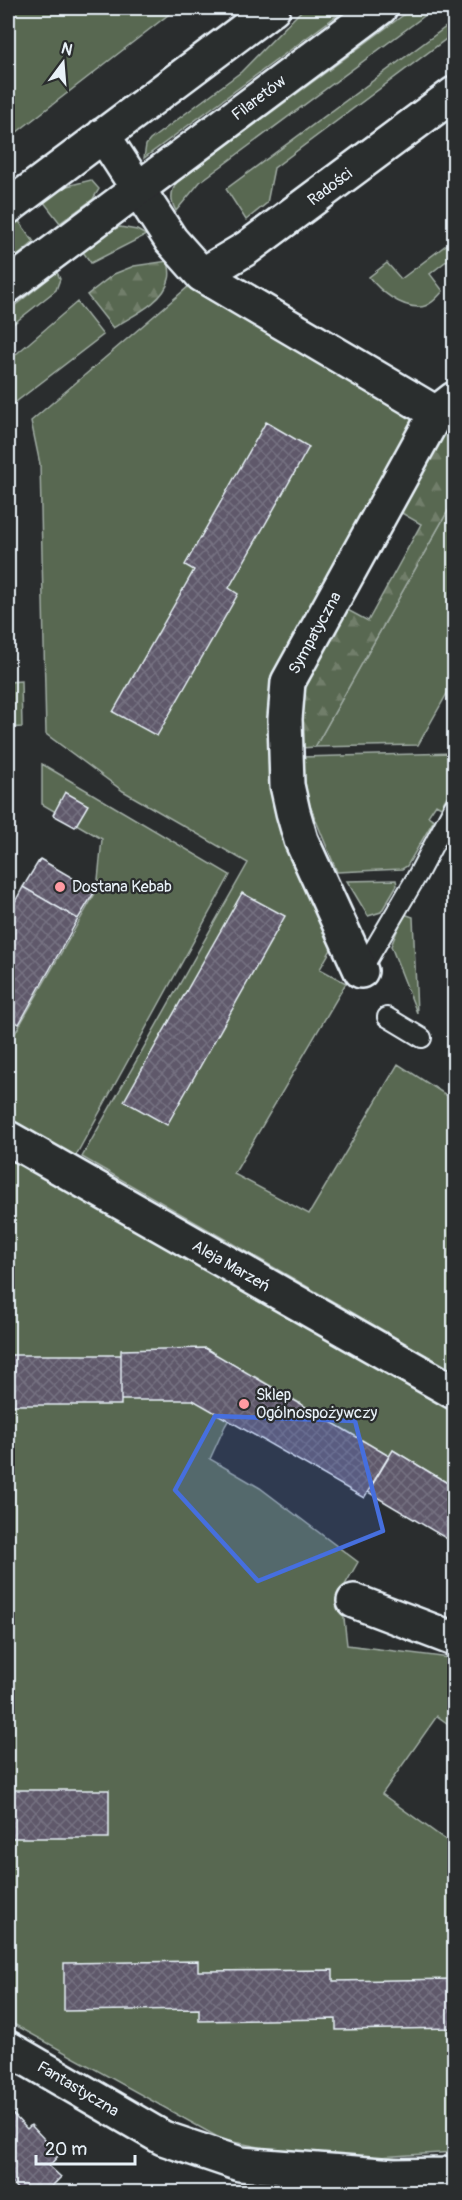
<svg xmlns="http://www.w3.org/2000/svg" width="462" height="2200" font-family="Pangolin,sans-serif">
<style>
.green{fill:#596851;stroke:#a0aca4;stroke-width:1.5}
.forest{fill:url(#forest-firs);stroke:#a0aca4;stroke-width:1.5}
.building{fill:url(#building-cross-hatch);stroke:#e8f1f8;stroke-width:1.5}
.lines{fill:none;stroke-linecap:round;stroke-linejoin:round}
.lane-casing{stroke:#e8f1f8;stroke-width:22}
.street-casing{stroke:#e8f1f8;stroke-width:38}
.secondary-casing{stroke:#e8f1f8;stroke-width:38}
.lane{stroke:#2a2d2e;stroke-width:18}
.street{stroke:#2a2d2e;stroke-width:33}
.secondary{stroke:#2a2d2e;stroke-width:33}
.marked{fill:#466fde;fill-opacity:0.2;stroke:#466fde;stroke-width:4.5;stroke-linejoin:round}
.poi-dot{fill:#ff9aa2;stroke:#2a2d2e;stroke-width:2}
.labels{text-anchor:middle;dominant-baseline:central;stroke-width:4.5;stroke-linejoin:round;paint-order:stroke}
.street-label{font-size:16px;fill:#e8f1f8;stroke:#2a2d2e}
.poi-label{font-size:16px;fill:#e8f1f8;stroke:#2a2d2e;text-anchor:start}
</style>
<defs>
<pattern id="forest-firs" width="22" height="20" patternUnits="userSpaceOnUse" patternTransform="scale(1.5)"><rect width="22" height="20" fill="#596851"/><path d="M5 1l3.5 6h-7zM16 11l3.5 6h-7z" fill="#717e6b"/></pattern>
<pattern id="building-cross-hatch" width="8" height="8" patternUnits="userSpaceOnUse" patternTransform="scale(1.5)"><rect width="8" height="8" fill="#5f596b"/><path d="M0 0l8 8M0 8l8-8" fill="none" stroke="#767181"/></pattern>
</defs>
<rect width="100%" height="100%" fill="#2a2d2e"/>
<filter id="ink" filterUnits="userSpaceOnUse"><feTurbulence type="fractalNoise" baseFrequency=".0167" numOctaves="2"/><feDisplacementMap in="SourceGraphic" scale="12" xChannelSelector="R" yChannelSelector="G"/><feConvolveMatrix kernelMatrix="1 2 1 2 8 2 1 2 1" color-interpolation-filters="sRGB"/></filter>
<g filter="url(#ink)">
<path class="green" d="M8,8h169l-169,131z
M304,8h43l-203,150 2,-13 4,-5 91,-68z
M413,8h22l-235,174 -24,29c-6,-10 -6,-19 1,-29z
M454,21v12l-180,135 -7,35 -21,17 -20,-31z
M91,180l8,9 -6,10 -33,24 -17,-22 24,-15z
M18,220l16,22 -26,22v-36z
M120,227l17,3 9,5 -55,28 -8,-11 28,-22z
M454,239v16l-24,19 13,17c-6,7 -14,16 -24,16 -19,0 -39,-16 -50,-30l18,-14 14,16z
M57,272l3,7 -4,11 -48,38v-17z
M202,275l234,138 -148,269 -2,72 55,178 -21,37 26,14 -112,191 75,40 89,-150 56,36v271l-372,-214 166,-294 -125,-72 -77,-57 -6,-270 -9,-43z
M77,302l26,33 -95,73v-47z
M454,500v181l-36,64 -103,2z
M21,681l1,46 -14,1v-46z
M454,753v30l-13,24 -5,-3 -8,12 6,4 -27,46 -5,3 -65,3 -29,-71 -7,-44z
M42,764l188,111 -155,282 -67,-37v-79l2,1 87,-152 5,-51 -60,-35z
M396,880l1,5 -16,27 -13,4 -21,-35z
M404,914l9,3 4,96 -26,-67z
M8,1139l446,253v95l-61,-37 -4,6 -135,-80 -29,50 -15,33 50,29 98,74 -17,30 6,53 103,13 4,-12v82l-17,-12 -55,78 72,52v306l-75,5h-69l-87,-17 -215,-119z"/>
<path class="forest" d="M168,261c1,6 3,13 1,18 -5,24 -38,37 -56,49l-26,-33 27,-21 20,-8z
M454,421v79l-139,247 -14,1c-8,-54 18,-95 43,-140l24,13 53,-97 -23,-13 37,-72z"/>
<path class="building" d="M266,422l43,25 -80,141 9,6 -81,142 -44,-24 81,-142 -9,-5z
M65,792l23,13 -13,22 -22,-12z
M40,859l55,32 -17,28 -55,-32z
M23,887l55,32 -59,105 -11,-6v-103z
M242,893l43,23 -118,209 -43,-24z
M205,1348l184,108 -25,42 -171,-98h-72v-50z
M8,1355h113v50h-113z
M393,1450l61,37v56l-86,-51z
M8,1790h101v48h-101z
M198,1961v10l135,-1v11l121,-2v49l-118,2v-11l-137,2v-12l-135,2v-48z
M8,2109l19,20 4,-4 28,30 -10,11 12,11 -15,15h-14l-5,-4 -7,4 -12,-13z"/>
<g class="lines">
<g class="lane-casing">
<path id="lane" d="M361,971l56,-95 37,-70
M387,1017l35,21"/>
</g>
<g class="street-casing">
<path id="street" d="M138,189l33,51 31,35 234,138
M202,275l45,-27 207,-154
M361,971l-60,-131 -8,-28 -6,-27 -2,-66 3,-37 148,-269 18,-14
M8,1138l446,254
M354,1601l100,38
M8,2048l155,90 77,26 154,12 51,-1 9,-3"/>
</g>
<g class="secondary-casing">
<path id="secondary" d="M103,135l35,54
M8,207l265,-199
M8,286l372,-278"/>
</g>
<use href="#lane" class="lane"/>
<use href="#street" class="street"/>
<use href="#secondary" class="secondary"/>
</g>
</g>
<path class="marked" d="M215,1416l140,5 28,110 -125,50 -83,-91z"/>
<g class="poi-dot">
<circle cx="60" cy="887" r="6"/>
<circle cx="244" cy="1404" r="6"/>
</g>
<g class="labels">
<g class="street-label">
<text transform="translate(259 98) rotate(-37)">Filaretów</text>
<text transform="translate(330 187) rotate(-37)">Radości</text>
<text transform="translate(315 633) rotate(-61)">Sympatyczna</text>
<text transform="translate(231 1266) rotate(30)">Aleja Marzeń</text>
<text transform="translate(78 2089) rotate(31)">Fantastyczna</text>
</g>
<g class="poi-label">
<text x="72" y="887">Dostana Kebab</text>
<text x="256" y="1395">Sklep<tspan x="256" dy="18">Ogólnospożywczy</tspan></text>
</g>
</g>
<rect width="462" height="2200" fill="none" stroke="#2a2d2e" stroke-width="30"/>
<rect x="15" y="15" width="432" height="2170" fill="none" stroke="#e8f1f8" stroke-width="2" filter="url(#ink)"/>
<g transform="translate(63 63) rotate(16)" stroke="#2a2d2e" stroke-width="4.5" paint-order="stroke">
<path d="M0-4.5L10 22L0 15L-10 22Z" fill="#e8f1f8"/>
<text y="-9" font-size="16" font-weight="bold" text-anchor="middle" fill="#e8f1f8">N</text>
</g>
<path d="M36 2155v9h99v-9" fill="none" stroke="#e8f1f8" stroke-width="3"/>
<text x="45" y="2155" font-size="18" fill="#e8f1f8" stroke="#2a2d2e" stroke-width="4.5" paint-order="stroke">20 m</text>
</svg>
